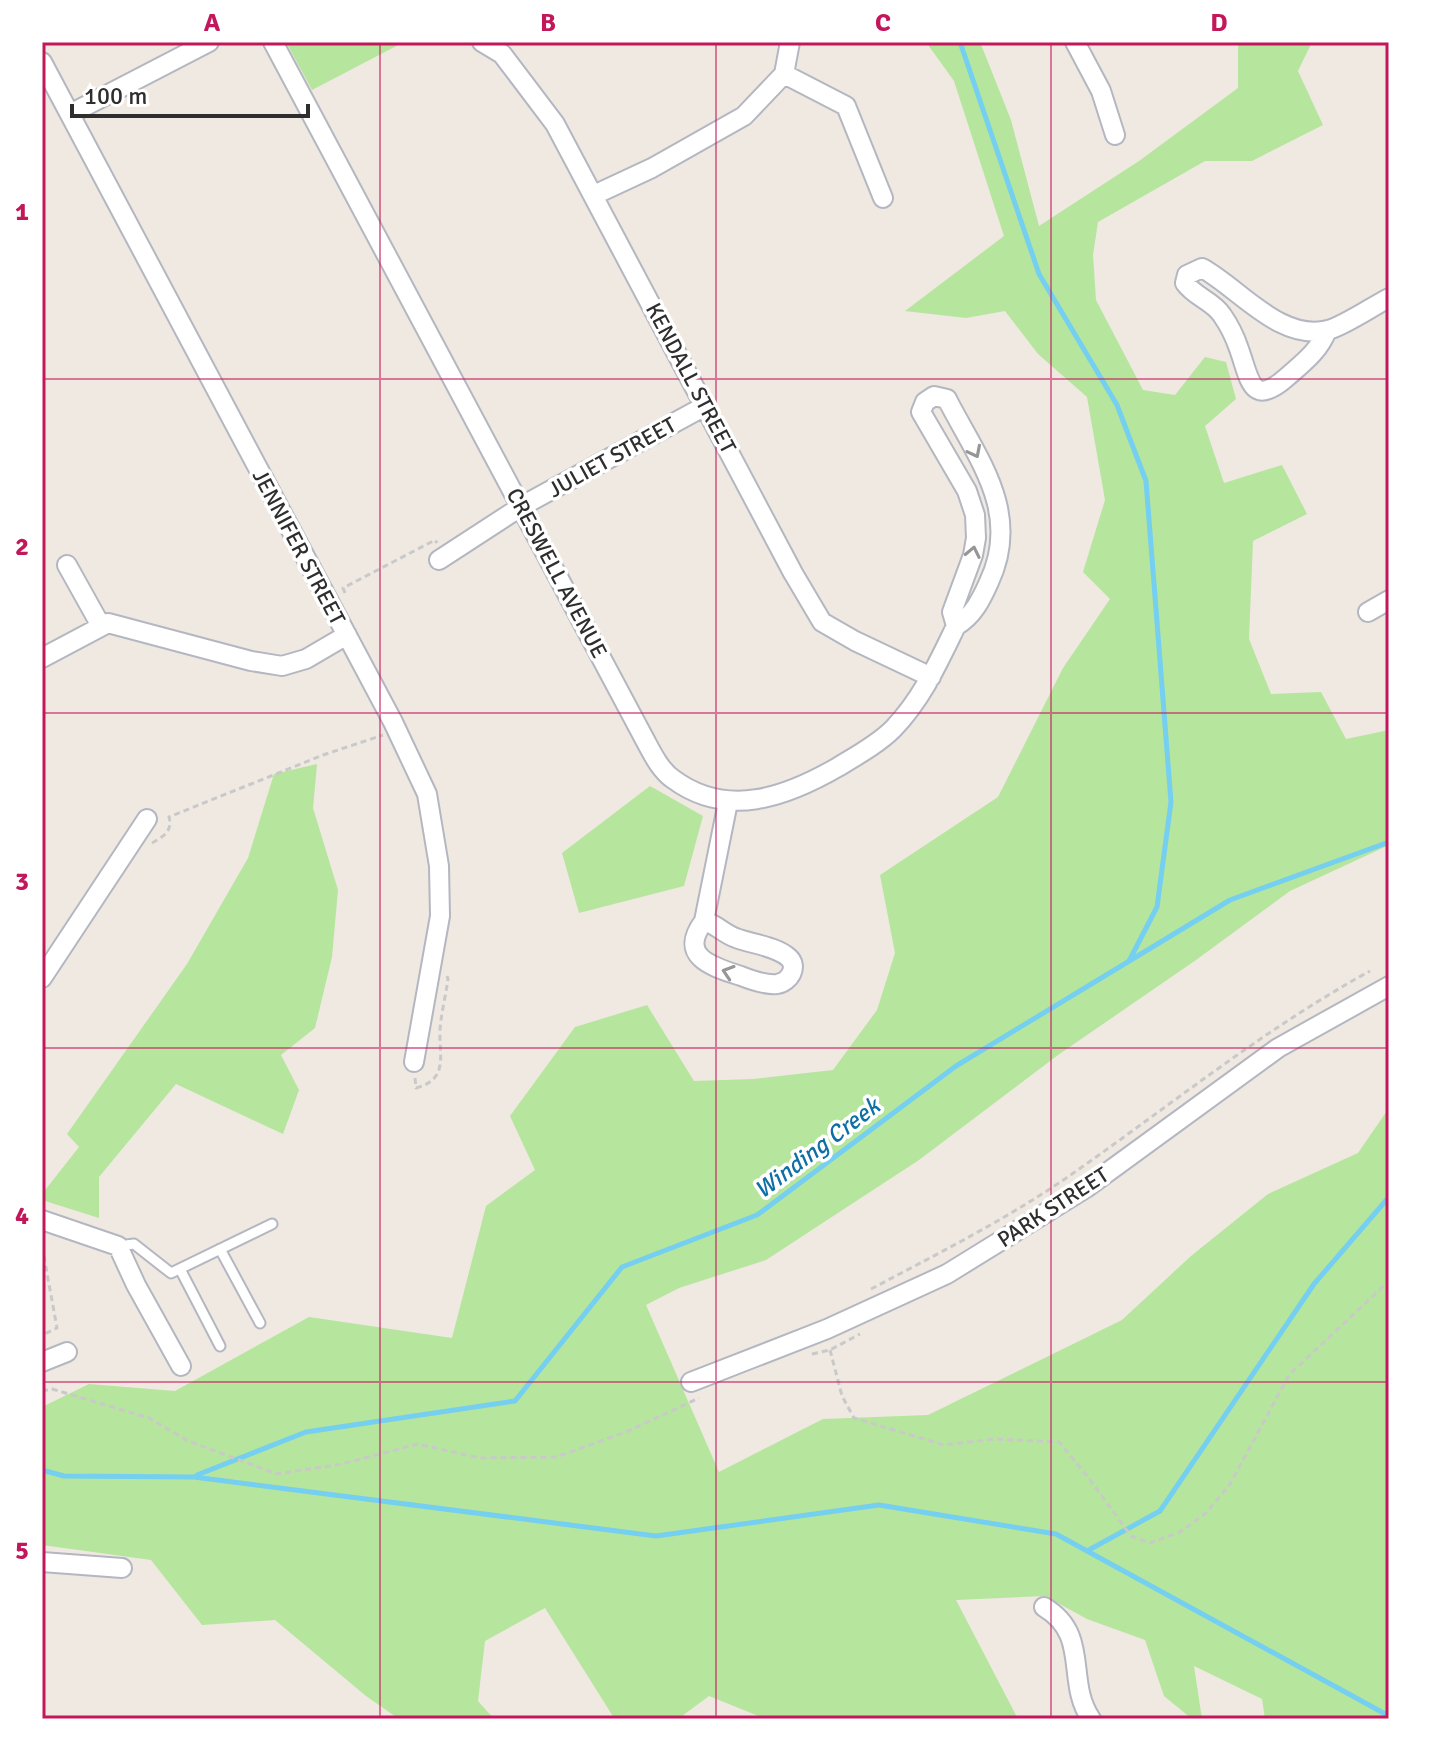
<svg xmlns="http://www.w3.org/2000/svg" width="1431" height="1761" font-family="Signika,sans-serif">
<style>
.green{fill:#b6e59e}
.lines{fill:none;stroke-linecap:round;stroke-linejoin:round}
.stream{stroke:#75cff0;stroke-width:5}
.service-casing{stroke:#b4b7c1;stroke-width:13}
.minor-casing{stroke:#b4b7c1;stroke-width:22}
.path{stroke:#c9c9c9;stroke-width:3;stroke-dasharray:6 4;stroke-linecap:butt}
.service{stroke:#fff;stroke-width:9}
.minor{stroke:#fff;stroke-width:18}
.oneway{stroke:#969696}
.grid{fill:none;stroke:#c2185b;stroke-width:2;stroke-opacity:0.55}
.labels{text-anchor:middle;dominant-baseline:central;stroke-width:7;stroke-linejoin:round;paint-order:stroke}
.street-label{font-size:22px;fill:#2e2e2e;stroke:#fff}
.water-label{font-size:24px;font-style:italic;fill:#0d6fa3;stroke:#fff}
.neatline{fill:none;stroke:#c2185b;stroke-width:3}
.grid-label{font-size:26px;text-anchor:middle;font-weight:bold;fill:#c2185b}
</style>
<rect width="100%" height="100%" fill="#efe9e1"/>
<path class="green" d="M286,42h118l-92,48z
M926,42h54l31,78 28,106 100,-65 99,-73v-46h74l-14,29 25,54 -71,36h-47l-107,61 -5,33 3,45 47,90 32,5 30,-38 21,5 10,37 -31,27 19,57 58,-18 25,49 -54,27 -4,98 22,55 50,-2 25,47 43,-9v115l-99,46 -94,69 -138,95 -139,105 -153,100 -87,28 -33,17 73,167 104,-53 105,-4 194,-95 69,-64 77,-62 90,-41 31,-45v611h-124l-3,-20 -68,-33 8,53h-10l-28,-23 -19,-56 -58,-21 -42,-23 -89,4 62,119h-252l-57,-23 -31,23h-59l-5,-1 -69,-110 -60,33 -7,60 16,18h-95l-33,-23 -91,-76 -73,5 -51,-65 -109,-15v-138l47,-23 86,7 134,-74 143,21 34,-132 49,-36 -25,-54 65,-89 72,-22 47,76 60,-2 79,-9 44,-60 18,-57 -15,-78 118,-78 65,-129 47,-69 -27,-27 22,-72 -18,-103 -49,-43 -33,-43 -39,7 -61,-7 99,-75 -50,-155z
M317,764l-4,44 25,82 -6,67 -17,71 -34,27 18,35 -16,44 -107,-50 -77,93v41l-57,-18v-6l37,-47 -12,-13 120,-170 61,-106 26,-84z
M650,786l53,30 -19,70 -105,27 -17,-60z"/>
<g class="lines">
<path class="stream" d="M960,42l79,232 78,131 29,76 25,321 -14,105 -28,54
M42,1470l22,6 130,1 462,59 223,-31 177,29 333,182
M197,1475l109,-43 209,-31 107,-134 135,-52 199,-149 274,-166 159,-58
M1087,1551l73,-40 154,-227 75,-87"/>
<g class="service-casing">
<path id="service" d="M118,1246l16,-2 37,29 101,-49
M220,1249l40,74
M180,1269l40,77"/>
</g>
<g class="minor-casing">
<path id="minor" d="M273,42l372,698c7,13 15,30 28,39 54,40 113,18 165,-12 18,-11 40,-23 55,-38 29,-30 45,-66 63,-103 17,-10 25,-26 33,-44 32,-68 -9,-120 -40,-179l-2,-4 -13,-3 -9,6 -4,10 46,79 8,24 1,23 -3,17 -21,57 4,14
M482,42l20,12 53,70 238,449 29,49 33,19 76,36
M1075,42l26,49 14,44
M42,62l351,660 34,72 12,72 1,50 -26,146
M784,74l62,32 37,92
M70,114l139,-72
M594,195l58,-27 92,-52 40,-42 6,-32
M1327,330c-7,20 -24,33 -40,47 -36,32 -37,2 -48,-28 -4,-12 -10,-24 -17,-34 -9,-14 -27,-18 -37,-32l2,-8 15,-7c37,20 78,74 126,62 16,-4 45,-24 61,-32
M439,560l83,-54 183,-100
M67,565l34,61
M1368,612l21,-12
M42,658l66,-35 143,38 31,5 24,-7 41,-24
M704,921c12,3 20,13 32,17 16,6 39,8 52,19 11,9 2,25 -11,27 -11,1 -26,-4 -36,-8 -28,-9 -64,-19 -37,-55l24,-119
M42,978l105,-159
M42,1220l76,26 18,39 45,81
M42,1362l25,-10
M691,1382l136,-53 120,-55 139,-86 192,-140 111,-62
M42,1562l80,6
M1044,1607c47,28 21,74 47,112"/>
</g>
<path class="path" d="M345,593l-2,-5 92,-48 2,3
M152,843c11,-6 21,-12 17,-26l154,-62 60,-20
M415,1078l1,10c33,-9 23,-32 24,-58 1,-17 6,-35 8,-51l-1,-3
M42,1246l15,82 -15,7
M871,1289c68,-36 138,-71 201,-115 99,-69 192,-145 298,-203
M830,1350l12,46 12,22 90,27 50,-6 65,3 29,35 43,59 19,7 30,-11 26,-19 24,-29 59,-109 100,-94
M812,1354l18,-4 30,-16
M42,1391l10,-2 97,29 39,23 89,33 65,-10 76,-20 62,14 76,-1 70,-25 73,-34"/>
<use href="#service" class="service"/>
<use href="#minor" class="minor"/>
</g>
<defs><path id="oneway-chevron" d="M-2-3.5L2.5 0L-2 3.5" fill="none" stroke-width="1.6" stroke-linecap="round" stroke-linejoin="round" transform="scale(2)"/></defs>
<g class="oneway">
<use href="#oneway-chevron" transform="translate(975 452) rotate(63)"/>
<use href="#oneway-chevron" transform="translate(973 552) rotate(-78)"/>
<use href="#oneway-chevron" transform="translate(728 972) rotate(-162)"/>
</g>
<path class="grid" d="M380,42v1677M716,42v1677M1051,42v1677M42,379h1347M42,713h1347M42,1048h1347M42,1382h1347"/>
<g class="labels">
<g class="street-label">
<text transform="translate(691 378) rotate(62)">KENDALL STREET</text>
<text transform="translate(612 457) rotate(-29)">JULIET STREET</text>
<text transform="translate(299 547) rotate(62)">JENNIFER STREET</text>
<text transform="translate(557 573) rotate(62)">CRESWELL AVENUE</text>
<text transform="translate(1053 1207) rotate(-33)">PARK STREET</text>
</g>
<g class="water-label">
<text transform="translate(817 1148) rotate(-37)">Winding Creek</text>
</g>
</g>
<rect width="1431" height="1761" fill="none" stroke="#ffffff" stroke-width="88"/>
<path d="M72 104v12h236v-12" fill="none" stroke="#2e2e2e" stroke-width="4"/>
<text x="84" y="104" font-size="24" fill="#2e2e2e" stroke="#ffffff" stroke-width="6" paint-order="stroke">100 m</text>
<rect x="44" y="44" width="1343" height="1673" class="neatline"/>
<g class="grid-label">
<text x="212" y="31">A</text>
<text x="548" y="31">B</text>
<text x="883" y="31">C</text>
<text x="1219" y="31">D</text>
<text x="22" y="220">1</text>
<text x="22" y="555">2</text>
<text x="22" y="890">3</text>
<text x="22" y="1224">4</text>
<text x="22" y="1559">5</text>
</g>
</svg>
